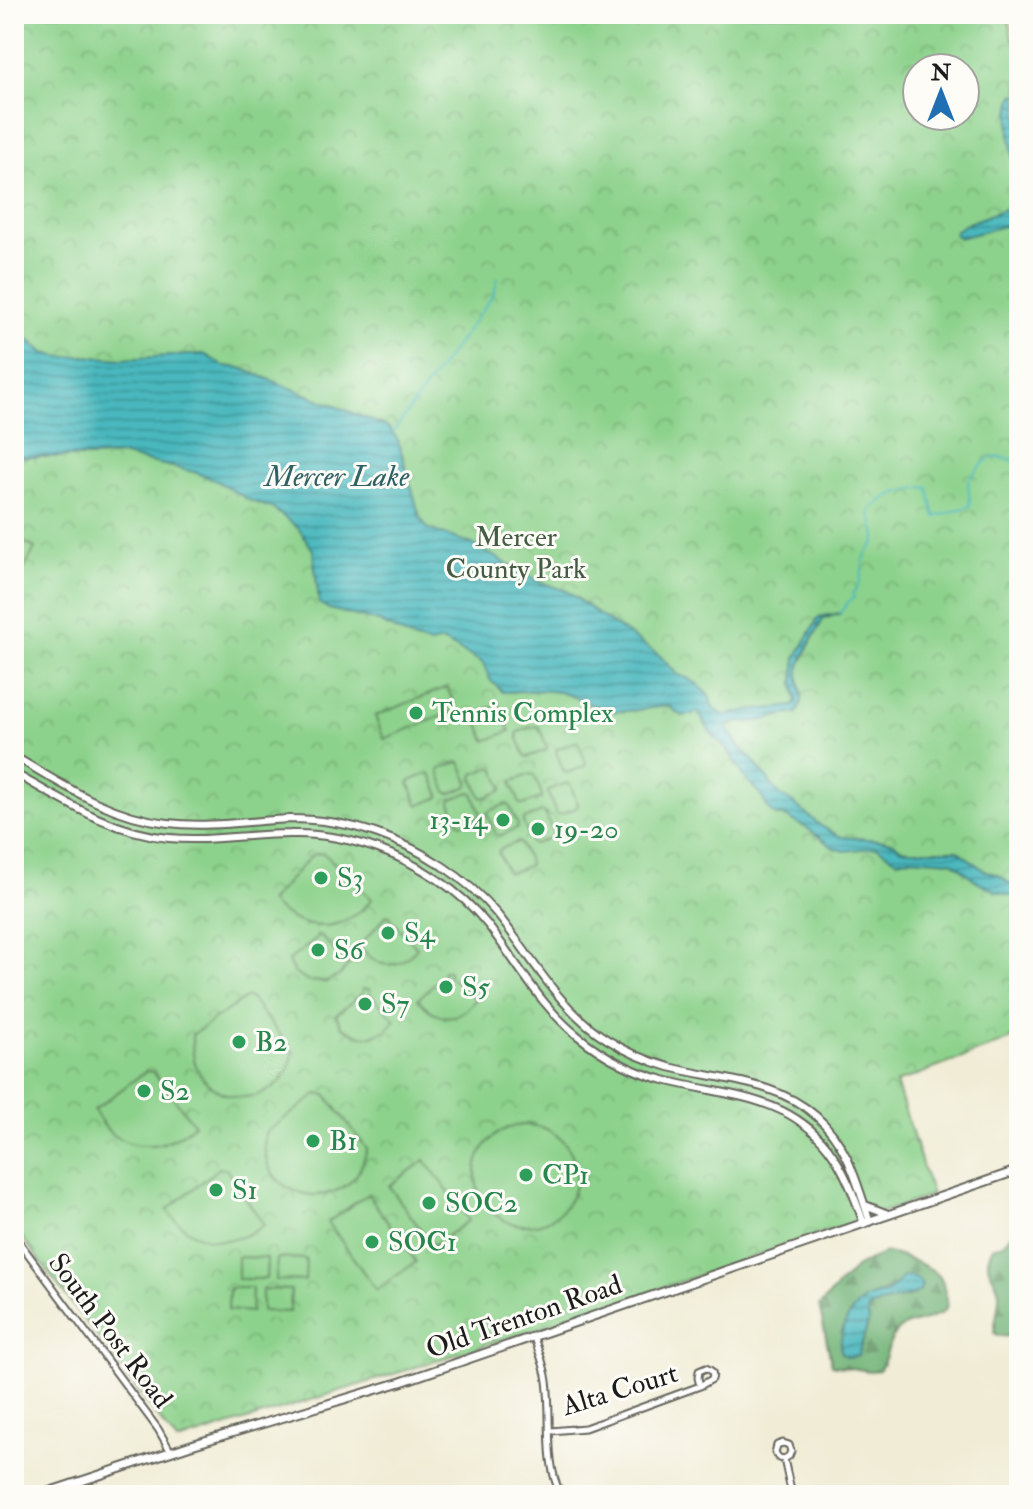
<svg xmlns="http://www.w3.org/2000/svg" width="1033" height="1509" font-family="'IM FELL Double Pica',serif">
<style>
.forest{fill:url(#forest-firs);stroke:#47684a;stroke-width:2;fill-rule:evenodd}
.park{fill:url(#park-crowns);stroke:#547754;stroke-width:2;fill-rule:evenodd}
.pitch{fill:#8dd28c;stroke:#547754;stroke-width:2}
.water{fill:url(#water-rules);stroke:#326a6d;stroke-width:2}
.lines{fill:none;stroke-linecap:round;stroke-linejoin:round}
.stream{stroke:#48b8be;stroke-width:2}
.minor-casing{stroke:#66655d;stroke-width:9}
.tertiary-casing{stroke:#66655d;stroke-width:10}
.secondary-casing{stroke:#66655d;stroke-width:11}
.minor{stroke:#fff;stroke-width:5}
.tertiary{stroke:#fff;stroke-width:6}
.secondary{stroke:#fff;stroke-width:7}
.leisure-dot{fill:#2e9e5b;stroke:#fdfcf7;stroke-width:3}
.labels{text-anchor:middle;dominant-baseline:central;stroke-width:6;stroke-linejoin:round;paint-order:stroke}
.park-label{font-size:28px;fill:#445c43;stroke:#fdfcf7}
.leisure-label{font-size:28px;fill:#27864d;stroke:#fdfcf7;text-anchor:start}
.street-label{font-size:28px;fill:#1c1c1c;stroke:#fdfcf7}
.water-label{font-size:30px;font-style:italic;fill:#306265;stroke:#fdfcf7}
</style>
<defs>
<pattern id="forest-firs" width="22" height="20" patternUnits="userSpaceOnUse" patternTransform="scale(2)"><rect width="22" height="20" fill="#72b478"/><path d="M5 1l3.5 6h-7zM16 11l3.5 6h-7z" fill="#5d9262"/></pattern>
<pattern id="park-crowns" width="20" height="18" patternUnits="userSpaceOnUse" patternTransform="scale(2)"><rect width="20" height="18" fill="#8dd28c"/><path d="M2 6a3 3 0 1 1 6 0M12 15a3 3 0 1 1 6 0" fill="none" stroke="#79b478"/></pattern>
<pattern id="water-rules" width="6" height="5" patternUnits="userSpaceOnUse" patternTransform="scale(2)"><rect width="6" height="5" fill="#48b8be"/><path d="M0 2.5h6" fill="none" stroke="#3b959a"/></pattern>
</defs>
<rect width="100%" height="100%" fill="#fdfcf7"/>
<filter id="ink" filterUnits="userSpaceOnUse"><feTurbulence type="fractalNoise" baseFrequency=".0125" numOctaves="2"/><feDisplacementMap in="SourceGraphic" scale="16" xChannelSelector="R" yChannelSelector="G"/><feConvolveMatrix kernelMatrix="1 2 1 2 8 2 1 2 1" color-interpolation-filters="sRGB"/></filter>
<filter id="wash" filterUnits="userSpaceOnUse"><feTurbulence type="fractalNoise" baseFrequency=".006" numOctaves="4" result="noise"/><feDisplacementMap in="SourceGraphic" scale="32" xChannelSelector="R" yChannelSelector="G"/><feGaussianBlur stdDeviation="1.8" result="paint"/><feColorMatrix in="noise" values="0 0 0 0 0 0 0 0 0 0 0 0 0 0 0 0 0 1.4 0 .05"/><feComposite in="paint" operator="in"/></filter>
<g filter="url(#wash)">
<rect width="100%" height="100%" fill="#f0ecd5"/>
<path class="forest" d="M1015,1229h4v108l-19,-1 -6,-3c1,-12 6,-31 5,-41 -3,-18 -19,-23 -6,-45l10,-3z
M884,1253c12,0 43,12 52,20 6,4 8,14 10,22 2,7 2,12 -3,17 -13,11 -34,8 -46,19 -10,10 -9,28 -18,39l-9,1 -38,-6 -13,-59 36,-38zM911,1276l8,4 -5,15c-15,4 -35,6 -47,16l2,9 -9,29 -19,4 2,-25 30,-32 17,-6 13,-13z"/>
<path class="park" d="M14,14h981l13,1 4,22 7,9v944l-7,49 -116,44 36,112 -328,113 -427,134 -163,-215zM917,68h48v48h-48z"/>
<path class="pitch" d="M14,537l21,11 -21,41z
M447,687l10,23 -73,29 -9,-23z
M499,704l11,27 -24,10 -11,-27z
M536,726l3,1 8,20 -1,3 -18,7 -3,-1 -8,-20 1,-4z
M575,742h3l8,21 -1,3 -18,7 -3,-1 -8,-20 1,-3z
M458,762l3,1 8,20 -1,3 -18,8 -3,-2 -8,-20 1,-3z
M491,767l3,1 9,20 -2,3 -17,7 -3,-1 -8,-20 1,-3z
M429,773l2,2 9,20 -2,3 -18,7 -2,-1 -9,-21 1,-2z
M531,774l3,1 8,20 -1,3 -18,7 -3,-1 -8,-20 1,-3z
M567,783l3,1 8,21 -2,3 -17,7 -3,-1 -8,-21 1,-3z
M470,792l3,1 8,21 -1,3 -18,7 -3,-1 -8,-21 1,-3z
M506,804l3,1 9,20 -1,3 -18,8 -3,-2 -9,-20 2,-3z
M542,812l3,1 8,21 -1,3 -18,7 -3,-1 -8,-21 1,-3z
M518,842l2,1 9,20 -1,3 -19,7 -2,-1 -9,-20 2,-3z
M322,853l6,4 44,42c-30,37 -70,34 -103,3l41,-45 5,-3z
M387,915l3,1 1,4 26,27c-19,25 -39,22 -58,-1z
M317,935l5,1 1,3 26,26 -9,10 -13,7 -20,-1 -13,-8 -6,-12 28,-22z
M443,971h6v5l27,23c-19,24 -38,23 -58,0l24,-23z
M363,989h6l1,5 25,25 -8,11 -15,6 -14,-1 -16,-8 -6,-12 27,-22z
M245,998h5l43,53c-1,6 -2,13 -5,19 -19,37 -76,36 -92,-4 -4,-10 -4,-21 -4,-31z
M146,1071l7,1 41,52c-22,22 -53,29 -81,11 -8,-6 -14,-16 -19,-25z
M318,1094l8,1 41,54c-3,10 -5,20 -12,28 -23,27 -68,23 -85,-8 -6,-12 -6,-23 -5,-36z
M476 1175a50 50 0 1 1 100 0a50 50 0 1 1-100 0Z
M425,1160l44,60 -36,26 -44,-60z
M219,1168l7,1 38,56c-35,25 -71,19 -97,-15z
M368,1194l48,68 -40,28 -48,-68z
M238,1257l29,1 -1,21h-28z
M277,1258l29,1 -1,22 -29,-1z
M229,1288h23l-1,24 -23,-2z
M262,1289l29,1 -1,22 -28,-1z"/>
<path class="water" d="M1019,94v128l-60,16 -4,-3v-3l9,-7 53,-21c2,-33 -15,-76 -3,-109z
M14,326l30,27 18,4 21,-1 39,3 82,-5 20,12 17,2 147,59 10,13 22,77 8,12 44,15 68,38 27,9 31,23 61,41 19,20 9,3 11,6 11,12 4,12 12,8 14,-4 55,-6 3,-5 -3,-18 2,-25 23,-41 22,-4 -18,6c-6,13 -22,38 -24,52 -2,16 10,24 -3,43 -16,-1 -18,4 -32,6 -12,3 -28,0 -38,6l15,23 10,9 29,37 12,7 29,24 20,11 39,3 13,2 9,7 8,1h47l27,20 16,6 14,11 5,1v10l-23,-7 -21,-11 -23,-19 -44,-3 -11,2 -20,-13 -32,4 -11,-3 -27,-20 -23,-12h-7l-7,-5 -11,-18 -14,-15 -16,-26 -19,-20 -12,-20c-16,5 -15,7 -29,-6 -18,1 -38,7 -56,5 -19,-1 -35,-15 -54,-19 -19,-4 -37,0 -56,0l-12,-11 -9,-19 -40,-21 -12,3 -15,-4 -38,-19 -48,-12 -10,-6 -6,-53 -15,-22 -26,-20 -23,-8 -34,-20 -21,-8 -74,-17 -26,2h-80z
M911,1276l8,4 3,5 -2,6c-16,10 -39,7 -53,20l2,9 -11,35c-7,3 -11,3 -17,-2 -2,-21 6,-41 23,-53 7,-5 18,-4 25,-9 5,-3 9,-10 14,-14z"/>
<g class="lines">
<path class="stream" d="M393,432l98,-134 4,-8 3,-12
M840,613l8,-11 6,-4 -1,-5c16,-17 1,-30 22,-50l1,-7 -6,-24c13,-18 36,-23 58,-25l7,30 35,-11 -2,-25c21,-25 19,-27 51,-20"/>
</g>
</g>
<g filter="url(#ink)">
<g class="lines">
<g class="minor-casing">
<path id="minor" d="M14,1235l144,194 13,23
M534,1338c5,14 11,28 13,43 5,36 -3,82 14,114
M551,1431l34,-3 115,-42 12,-7c2,-6 0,-9 -6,-11l-7,3 -1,7 2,8
M784,1459l5,-3 2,-5 -2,-6 -6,-2 -6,2 -2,8 4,5 5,1 8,36"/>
</g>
<g class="tertiary-casing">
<path id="tertiary" d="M1014,14l5,14
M14,756c49,29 96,61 154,67 40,5 80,-2 121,-4 29,0 61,5 89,15 45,16 88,43 119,80 36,44 61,95 111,126 19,12 40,21 61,27 50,13 107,13 147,49 32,28 41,67 54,106
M14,773c50,28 96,59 155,65 40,4 80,-4 121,-4 30,-1 60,5 88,15 41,15 82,41 109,75 30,38 53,82 91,112 26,21 55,36 86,44 60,16 122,14 164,68 17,22 27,50 36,76
M865,1205l23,9"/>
</g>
<g class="secondary-casing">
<path id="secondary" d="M39,1495l149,-49 213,-64 618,-212"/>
</g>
<use href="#minor" class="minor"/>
<use href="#tertiary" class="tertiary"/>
<use href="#secondary" class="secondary"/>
</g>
</g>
<g class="leisure-dot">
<circle cx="416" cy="713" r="8"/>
<circle cx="503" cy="820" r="8"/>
<circle cx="538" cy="829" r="8"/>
<circle cx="321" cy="878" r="8"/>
<circle cx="388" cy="933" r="8"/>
<circle cx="318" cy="950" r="8"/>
<circle cx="446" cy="987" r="8"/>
<circle cx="365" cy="1004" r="8"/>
<circle cx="239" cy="1042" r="8"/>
<circle cx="144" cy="1091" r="8"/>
<circle cx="313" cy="1141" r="8"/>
<circle cx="526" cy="1175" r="8"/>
<circle cx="216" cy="1190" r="8"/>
<circle cx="429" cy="1203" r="8"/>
<circle cx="372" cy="1242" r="8"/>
</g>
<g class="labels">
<g class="park-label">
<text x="516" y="537">Mercer<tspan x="516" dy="32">County Park</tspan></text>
</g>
<g class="leisure-label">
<text x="432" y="713">Tennis Complex</text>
<text x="487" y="820" text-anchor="end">13-14</text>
<text x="554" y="829">19-20</text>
<text x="337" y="878">S3</text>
<text x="404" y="933">S4</text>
<text x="334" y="950">S6</text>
<text x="462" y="987">S5</text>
<text x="381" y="1004">S7</text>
<text x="255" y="1042">B2</text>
<text x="160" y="1091">S2</text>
<text x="329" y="1141">B1</text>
<text x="542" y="1175">CP1</text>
<text x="232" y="1190">S1</text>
<text x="445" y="1203">SOC2</text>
<text x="388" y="1242">SOC1</text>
</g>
<g class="street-label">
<text transform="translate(524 1317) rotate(-19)">Old Trenton Road</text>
<text transform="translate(110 1331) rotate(53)">South Post Road</text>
<text transform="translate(620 1390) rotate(-17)">Alta Court</text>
</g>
<g class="water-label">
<text x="337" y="476">Mercer Lake</text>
</g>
</g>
<rect width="1033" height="1509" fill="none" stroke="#fdfcf7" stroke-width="48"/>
<g transform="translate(941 92)"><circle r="38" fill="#fdfcf7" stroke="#a3a29f" stroke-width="2"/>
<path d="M0-6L14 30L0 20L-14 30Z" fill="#1f6fb2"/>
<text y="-12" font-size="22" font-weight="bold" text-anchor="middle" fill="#1c1c1c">N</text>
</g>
</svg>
